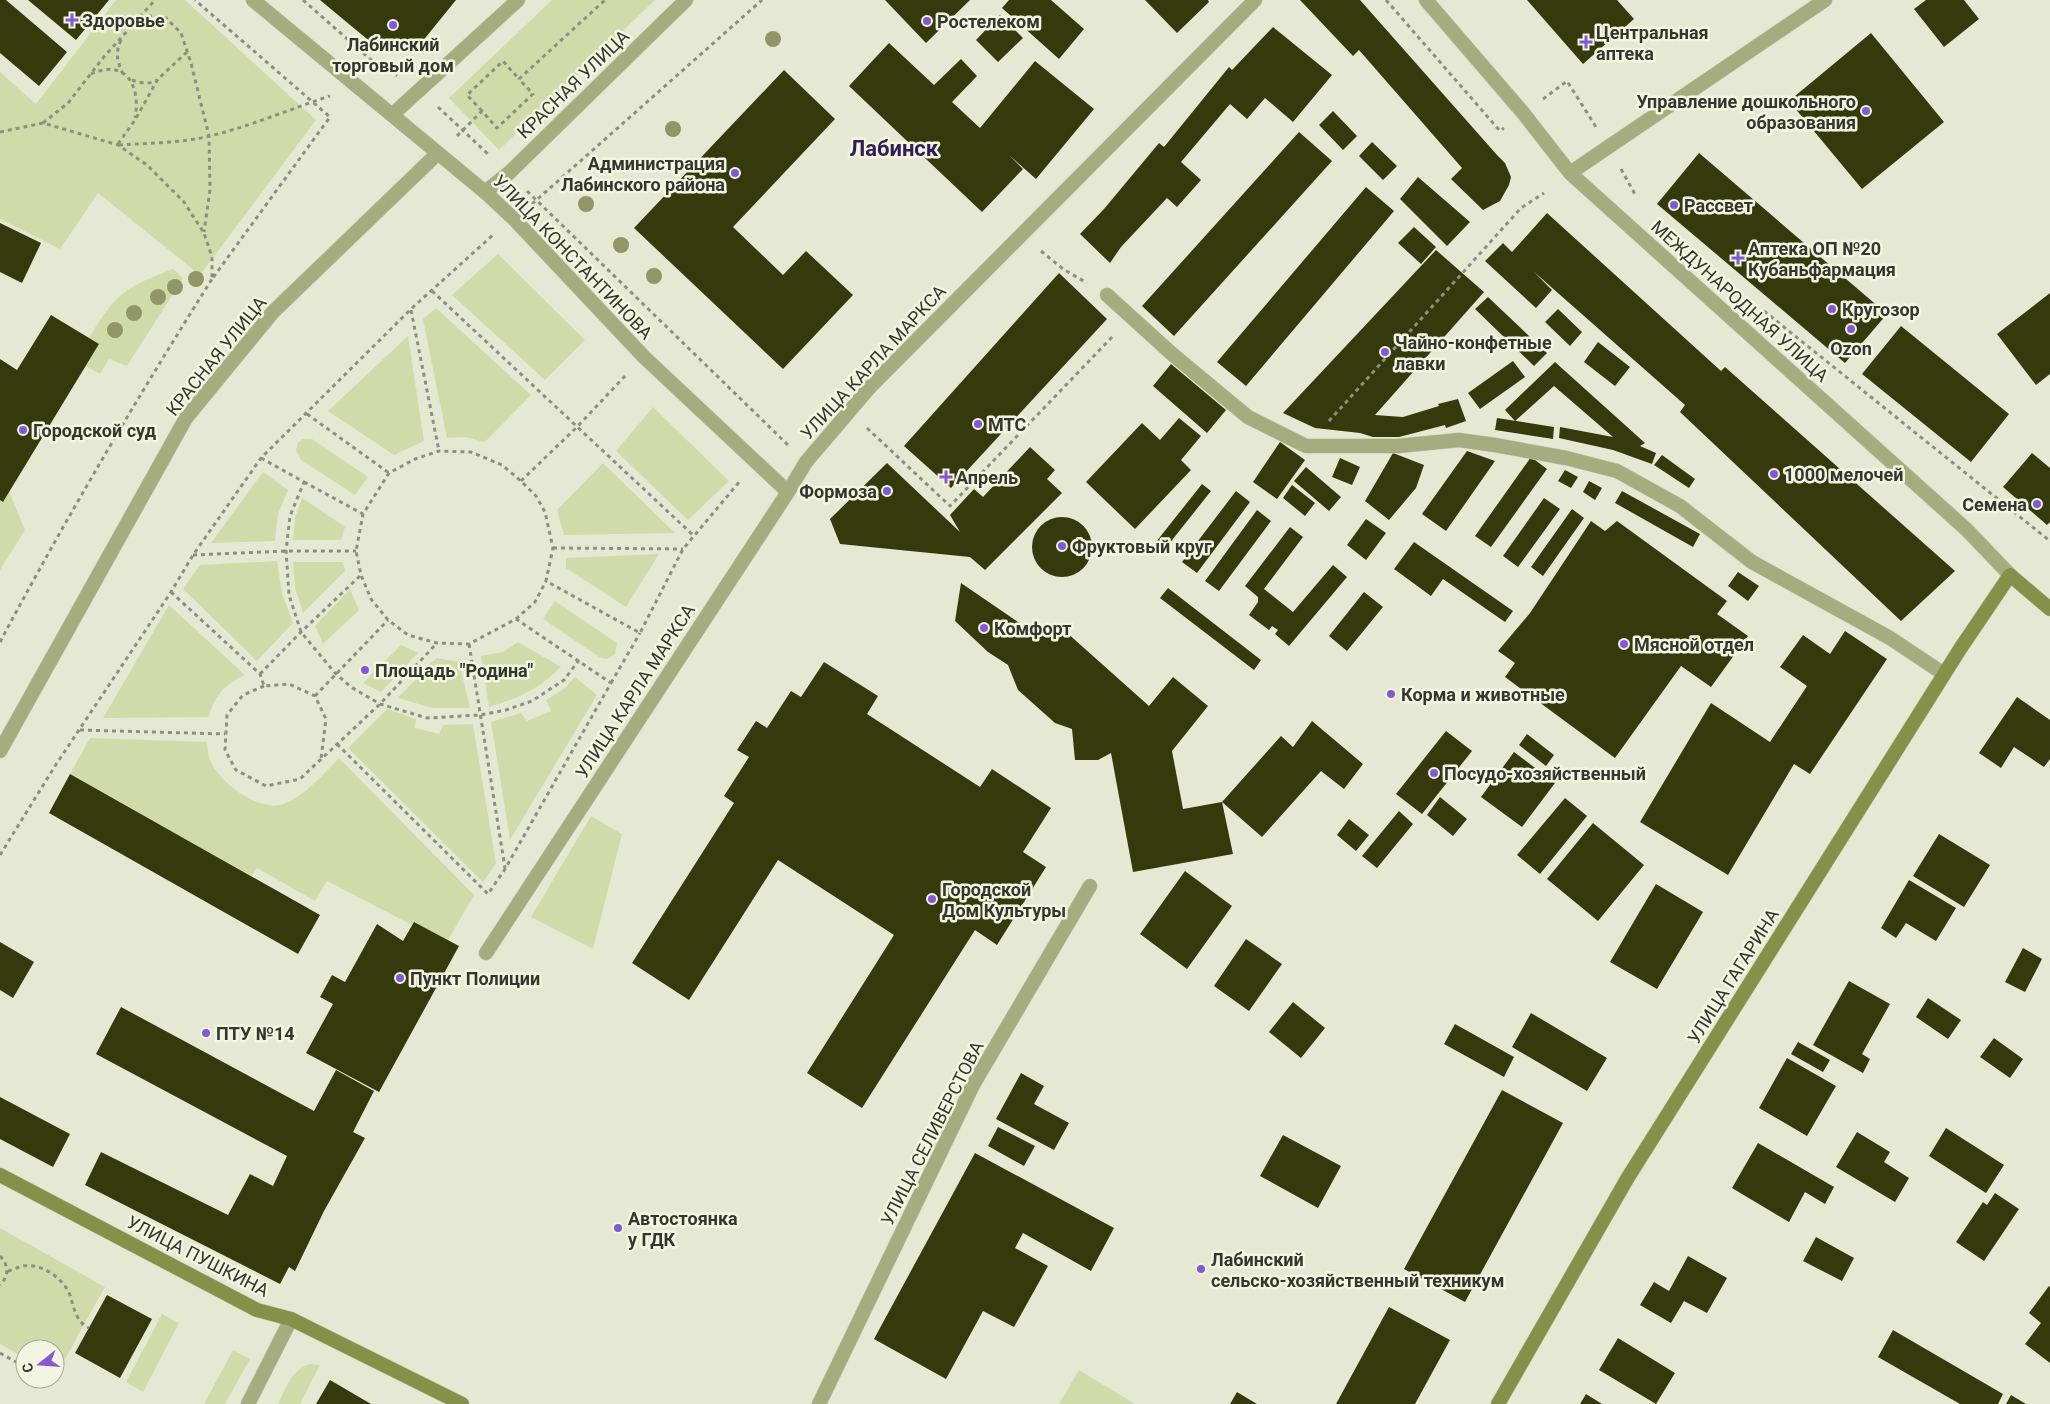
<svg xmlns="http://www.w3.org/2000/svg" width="2050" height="1404" font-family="Roboto,sans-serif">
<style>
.green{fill:#d1dba9}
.building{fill:#343a0c}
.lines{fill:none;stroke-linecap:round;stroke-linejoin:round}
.service-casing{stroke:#c2c5b2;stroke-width:15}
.pedestrian-casing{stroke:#c2c5b2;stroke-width:15}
.minor-casing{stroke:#c2c5b2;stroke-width:15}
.secondary-casing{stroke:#c2c5b2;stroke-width:15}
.path{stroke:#8d9081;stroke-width:3;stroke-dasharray:4 4;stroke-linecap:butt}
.service{stroke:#a5ad7f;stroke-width:14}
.pedestrian{stroke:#a5ad7f;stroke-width:14}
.minor{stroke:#a5ad7f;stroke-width:14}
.secondary{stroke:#859049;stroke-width:14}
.tree{fill:#909666}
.poi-dot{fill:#8458d2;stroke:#f2f6e0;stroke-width:2}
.labels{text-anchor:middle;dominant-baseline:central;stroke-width:5;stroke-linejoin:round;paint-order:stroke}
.poi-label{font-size:18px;font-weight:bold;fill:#35372f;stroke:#f2f6e0;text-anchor:start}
.street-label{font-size:18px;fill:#35372f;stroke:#f2f6e0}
.district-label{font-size:22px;font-weight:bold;fill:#321d56;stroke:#f2f6e0}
</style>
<rect width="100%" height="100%" fill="#e5e9d3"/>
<path class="green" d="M116,0h69l131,120 -116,155 -102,-82 -38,56 -60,-30v-147l36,32z
M552,0h103l-156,150 -50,-52z
M498,254l87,86 -40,40 -93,-85z
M173,269l10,9 -56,88 -18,-7 -9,15 -14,-8 13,-22 -10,-6c9,-15 19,-32 32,-43 15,-13 35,-19 52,-26z
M436,308l95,87 -46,47 -20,-5 -18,1 -24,-119z
M408,336l16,105 -30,14 -66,-44z
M653,407l76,74 -41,39 -72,-69z
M303,439h9l56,38 -13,18 -54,-35 -5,-10 2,-8z
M603,463l72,70 -111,2 -7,-25z
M263,472l25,18 -10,24 -3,27 -64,2z
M9,491l16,39 -25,40v-70l3,2z
M302,498l43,29 -4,13h-48l2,-22z
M659,554l-33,53 -60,-39v-10z
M277,561l5,32 11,30 -36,38 -74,-72 17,-24z
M293,562h50l2,9 -42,42 -8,-25z
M350,589l9,21 -36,34 -8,-18z
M555,601l62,42 -2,11 -8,5 -6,-1 -58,-39z
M169,605l76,70c-20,9 -31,21 -36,42l-106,1z
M518,642l43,25c-22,22 -44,32 -72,40l-8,-51 22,-4z
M401,645l17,8 -37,39 -18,-9z
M436,658l23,4 11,46h-38l-34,-10z
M575,677l22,18 -87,145 -19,-118 30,-9 6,8 24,-10 -5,-11 18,-11z
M387,709l29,10 -1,9 24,6 4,-9 30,-1 23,139 -13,19 -135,-134z
M90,738l117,4c1,7 1,16 5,22 11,21 49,50 74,39 21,-9 37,-29 53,-45l135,137 -26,45 -34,-18 -2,3 -85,-44 -12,20 -58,-33 -5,8 -182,-102z
M591,816l31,18 -29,115 -62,-32z
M0,1228l105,59 -41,74 -9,-5v-7h-12l-8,-4 -2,4h-8v9l-25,-14z
M162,1314l17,9 -36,69 -17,-10z
M233,1350l17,9 -25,45h-21z
M310,1364l10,1 -20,39h-22c8,-16 13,-34 32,-40z
M1079,1370l56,34h-76z"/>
<path class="building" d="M0,0h6l61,52 -28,34 -39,-33z
M28,0h81l-33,40z
M320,0h136l-43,53 -34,-4z
M885,0h85l-44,43z
M1009,0h42l33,29 -25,30 -57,-51z
M1145,0h63l1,2 -32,31z
M1300,0h60l137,155 -18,17 18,-17 8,8 6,14 -2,8 -9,16 -17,9 -32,-31 11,-11 -103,-118 -6,6z
M1527,0h90l17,19 -51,45z
M1926,0h38l15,19 -35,28 -30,-38z
M1000,15l23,23 -25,24 -22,-22z
M1273,27l59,48 -39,47 -28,-24 -18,21 -17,-15 -49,58 20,18 -24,27 -10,-9 -46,49 -11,16 -30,-29 24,-25 55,-66 5,4 65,-80 3,3z
M1871,33l73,89 -82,67 -73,-88z
M889,43l45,42 27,-26 16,17 -25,26 28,26 55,-67 59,48 -58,70 -27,-24 14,14 -41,43 -133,-126z
M784,70l51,49 -102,108 50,48 23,-24 47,44 -70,74 -149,-141z
M1333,111l24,25 -14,14 -24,-25z
M1299,132l33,29 -158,175 -32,-30z
M1372,142l25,24 -14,14 -24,-24z
M1699,153l188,161 -42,49 -188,-159z
M1418,177l52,45 -23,24 -47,-47z
M1366,187l28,24 -148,175 -29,-24z
M1547,213l174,158 4,-4 230,204 -54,50 -221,-209 5,-7 -152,-134 19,19 -16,18 -51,-47 18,-18 9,9z
M0,223l41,20 -19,40 -22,-11z
M1414,227l22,20 -15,17 -23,-21z
M1436,250l48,42 -109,123 28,2 36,-11 -1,-2 20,-5 8,22 -20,7 -1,-3 -46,12h-26l-13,-4 -45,-5 -32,-15z
M1059,273l48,46 -156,169 -47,-42z
M2050,293v81l-14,11 -39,-51z
M1488,297l59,56 -13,13 -59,-57z
M1558,309l24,23 -12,14 -25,-24z
M51,315l48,29 -96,158 -3,-2v-141l17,11z
M1901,326l108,88 -38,48 -109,-88z
M1598,342l32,25 -15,19 -31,-24z
M1513,361l12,16 -45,32 -12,-16z
M1555,362l90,81 -5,3 16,7 -4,11 -39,-14 -54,-12 1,-11 53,10 -59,-51 -39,35 -10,-11z
M1171,364l55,46 -19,23 -54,-47z
M1179,418l22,18 -20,24 10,10 -56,59 -49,-47 56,-59 18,17z
M1497,418l57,9 -1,12 -58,-9z
M1280,442l25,18 -28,39 -24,-17z
M1030,447l25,23 -8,9 15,14 -77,77 -15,-13 -130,-13 -10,-25 57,-56 73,69 -10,-17 24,-26 9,8z
M1467,451l28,10 -49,70 -24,-17z
M1393,453l31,12 -8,23 -27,32 -24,-19z
M2032,453l18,15v54l-3,3 -44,-38z
M1662,455l33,24 -6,9 -35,-23z
M1531,457l16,12 -56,78 -16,-11z
M1340,458l20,9 -8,18 -20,-8z
M1306,467l35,30 -12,14 -35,-30z
M1565,470l13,7 -7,11 -13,-7z
M1589,481l13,7 -7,12 -12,-8z
M1202,484l9,7 -46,58 -9,-7z
M1292,485l23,18 -10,13 -22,-18z
M1236,491l14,11 -53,71 -15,-11z
M1622,491l78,43 -7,13 -78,-44z
M1544,498l16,11 -42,58 -15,-11z
M1572,509l12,9 -41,58 -12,-9z
M1257,510l14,11 -52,70 -14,-10z
M1032 547a30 30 0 1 1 60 0a30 30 0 1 1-60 0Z
M1366,519l20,14 -20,27 -19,-15z
M1591,521l14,10 12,-10 110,80 -10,13 31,22 -37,51 -30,-21 -66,92 -110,-81 10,-14 -17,-12 32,-38z
M1290,527l13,10 -39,52 29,23 40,-47 14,12 -58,69 -14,-12 3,-4 -6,-4 -3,4 -20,-15 9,-13v-5l-13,-11z
M1414,542l99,69 -8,11 -62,-43 -12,17 -37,-27z
M1738,572l21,14 -11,15 -20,-15z
M961,583l70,48 25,-8 93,83 24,-29 35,29 -36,45 11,58 39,-7 11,52 -100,18 -22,-119 -13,7h-23l-3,-31 -17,-6 -37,-33 -10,-25 -20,-13 -33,-31z
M1168,588l93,72 -7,10 -94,-72z
M1364,592l19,15 -36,44 -18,-15z
M1845,631l42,28 -77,115 -16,-10 -66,111 -88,-53 71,-119 59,39 37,-56 -27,-19 23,-32 27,19z
M824,662l54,34 -11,18 113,73 12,-18 59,39 -28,44 23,15 -49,78 -22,-15 -113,178 -55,-35 87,-138 -116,-75 -89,140 -57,-37 102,-160 -10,-7 25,-39 -12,-7 19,-29 11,7 24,-37 10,6z
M2017,697l33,23v39l-6,8 -30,-20 -13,21 -22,-15z
M1312,721l51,43 -19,25 -23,-18 -59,66 -40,-35 59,-66 12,11z
M1446,731l26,20 -50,63 -26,-20z
M1527,734l27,21 -8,11 -27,-21z
M1514,752l41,31 -33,44 -41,-30z
M70,774l250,141 -22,39 -249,-141z
M1440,797l27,22 -14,17 -26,-21z
M1565,798l22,18 -47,58 -23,-19z
M1399,811l14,13 -36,44 -15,-12z
M1349,819l20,16 -13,16 -19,-16z
M1593,823l51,42 -46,56 -51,-42z
M1939,834l51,31 -26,42 -51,-31z
M1185,871l47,35 -45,63 -47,-35z
M1909,880l47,28 -20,33 -30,-18 -10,15 -15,-10z
M1656,884l47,28 -46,77 -47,-27z
M414,922l45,24 -80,146 -73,-39 27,-49 -13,-7 12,-22 13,7 32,-58 26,17z
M1246,939l36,25 -33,47 -35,-25z
M0,942l34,20 -21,36 -13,-8z
M2023,948l19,11 -17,33 -20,-10z
M1849,981l41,23 -28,50 8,5 -7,14 -50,-28z
M1928,998l33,22 -13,19 -32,-22z
M1293,1002l32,26 -24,30 -32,-26z
M121,1007l193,104 22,-41 38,21 -21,41 12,6 -41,73 -29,60 -6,-4 -9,17 -195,-99 16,-33 127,63 22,-41 23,12 14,-30 -191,-102z
M1531,1013l76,45 -20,33 -75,-44z
M1455,1024l59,33 -10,20 -60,-33z
M1994,1038l29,21 -13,19 -30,-21z
M1798,1042l32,18 -7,12 -32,-18z
M1787,1058l49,28 -29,50 -48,-28z
M1021,1073l23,13 -10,18 35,19 -15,27 -58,-31z
M1502,1090l61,33 -98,179 -61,-33z
M0,1097l70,37 -17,33 -53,-28z
M998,1127l37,19 -11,20 -36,-20z
M1946,1128l58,37 -18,28 -57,-37z
M1857,1132l33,20 -6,10 25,16 -14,24 -59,-35z
M1283,1135l58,31 -23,42 -58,-32z
M1758,1143l76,44 -9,17 -20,-12 -16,30 -57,-34z
M975,1153l139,75 -23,43 -68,-38 -8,15 33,18 -34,61 -31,-16 -37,68 -72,-40z
M1995,1193l24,16 -35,52 -28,-19 27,-40 4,3z
M1816,1237l38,21 -12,23 -39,-20z
M1688,1256l39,22 -20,35 -23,-12 -13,22 -31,-18 14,-23 15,9z
M2049,1286l1,1v76l-25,-19 16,-21 -12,-10z
M107,1295l45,24 -32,59 -45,-25z
M1389,1307l61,33 -35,64h-79z
M1893,1330l110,64 -5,10h-38l-82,-47z
M1618,1338l57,35 -19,31 -57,-34z
M330,1380l41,24h-55z
M1237,1392l20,12h-27z
M1586,1394l16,10h-22z
M2011,1395l15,9h-20z"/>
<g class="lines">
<g class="service-casing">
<path id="service" d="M1107,295l64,58 77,64 58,29h92l61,-6 36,5 71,13 51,13 63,35 72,56 138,76 54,36
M788,492l18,-30 64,-75 385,-387"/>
</g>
<g class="pedestrian-casing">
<path id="pedestrian" d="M0,751l186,-333 87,-106 164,-158
M486,953l302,-461"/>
</g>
<g class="minor-casing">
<path id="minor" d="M253,0l232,192 29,27 130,138 144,135
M1426,0l98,114 46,59 397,357 43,45
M392,115l126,-115
M1570,173l255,-173
M485,192l24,-19 177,-173
M248,1404l43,-85
M819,1404l154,-319 117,-199"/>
</g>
<g class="secondary-casing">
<path id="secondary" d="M0,1175l257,135 34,9 171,85
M1498,1404l129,-225 333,-530 50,-74 40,34"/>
</g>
<path class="path" d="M303,0l67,59 27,17
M1386,0l114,131 4,-3
M140,17l12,-1 14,2 15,15 10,30 18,73 1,54 -6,42
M121,40c-6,13 -4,21 2,34
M91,74c35,-16 50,12 44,44
M132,80c8,3 17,5 25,0
M1543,99l24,-18 29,46
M438,107l52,49
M482,111l-15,-16 36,-34 16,18
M43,123l25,-20 35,-45 52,-58
M0,132l43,-9 75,22 29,20 37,37 20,31 8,24v22l118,-162 -135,-117
M457,136l25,-25 15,17 36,-34 -14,-15 86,-79
M118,144l17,-24 23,-41 29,-27
M119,145c30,-2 62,-2 91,-9 41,-10 80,-27 120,-40
M1621,169l15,27
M527,191l261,254
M532,204l230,-204
M1041,251l22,18 24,14
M432,291l262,245
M411,310l28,141
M1764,311l286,230
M307,414l82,59
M1329,421l192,-213 23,-15
M867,428l83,78 164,-171
M261,458l43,24 -14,34 -4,35 3,44 12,37 34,41 16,14 29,17 47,14 53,-3 26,-5 26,-9 32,-21 15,-20
M521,481l56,-54 49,-52
M304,482l59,32
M553,548l130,1
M193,555l93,-4h70
M171,592l89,82 4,12 25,-2 26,12 11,23 -5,40
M516,619l19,-17 11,-21
M0,642c66,-124 137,-244 212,-363
M469,644l36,224
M260,674l41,-42 60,-57
M611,683l29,-50
M264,686l-21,9 -16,20 -2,35 11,20 30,16 34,-7 80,-75 57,-61
M315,696l73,-76
M80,730l145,4
M337,744l151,150 17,-25 106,-186 -95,-64 -47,25 -32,-1 -29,-8 -20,-15 -17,-21 -10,-24 -5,-24 7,-37 26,-41 26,-14 24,-8 32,1 31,13 19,16 15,15 9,16 8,36 -7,33 94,52 43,-84 57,-68
M0,855l55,-89 116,-174 22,-37 68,-97 150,-149 83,-75
M0,1256c9,9 9,20 0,29
M8,1271c5,-1 10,-4 15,-5 19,-3 40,12 47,29 4,13 6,27 19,33
M0,1353l25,14"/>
<use href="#service" class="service"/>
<use href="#pedestrian" class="pedestrian"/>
<use href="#minor" class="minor"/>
<use href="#secondary" class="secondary"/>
</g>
<g class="tree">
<circle cx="773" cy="39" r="8"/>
<circle cx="673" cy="129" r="8"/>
<circle cx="586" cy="204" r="8"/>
<circle cx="621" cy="245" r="8"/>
<circle cx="654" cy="276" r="8"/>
<circle cx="196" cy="279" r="8"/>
<circle cx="175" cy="287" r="8"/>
<circle cx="158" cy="297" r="8"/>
<circle cx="134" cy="313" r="8"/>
<circle cx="115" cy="330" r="8"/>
</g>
<g class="poi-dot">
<path d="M69.5 12.5h5v5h5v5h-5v5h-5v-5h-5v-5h5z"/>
<circle cx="927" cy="21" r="5"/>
<circle cx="393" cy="25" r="5"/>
<path d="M1583.5 34.5h5v5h5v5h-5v5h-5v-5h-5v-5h5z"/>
<circle cx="1866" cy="111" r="5"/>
<circle cx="735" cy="173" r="5"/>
<circle cx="1674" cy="205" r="5"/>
<path d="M1735.5 250.5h5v5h5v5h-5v5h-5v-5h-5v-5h5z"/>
<circle cx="1832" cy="309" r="5"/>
<circle cx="1851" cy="329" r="5"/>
<circle cx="1385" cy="352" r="5"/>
<circle cx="978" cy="424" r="5"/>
<circle cx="23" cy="430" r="5"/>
<circle cx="1774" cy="474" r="5"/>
<path d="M943.5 469.5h5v5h5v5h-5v5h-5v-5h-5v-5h5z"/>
<circle cx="887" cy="491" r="5"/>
<circle cx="2037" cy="504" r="5"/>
<circle cx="1062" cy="546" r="5"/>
<circle cx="984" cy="628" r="5"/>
<circle cx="1624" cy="644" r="5"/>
<circle cx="365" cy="670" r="5"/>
<circle cx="1391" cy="694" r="5"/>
<circle cx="1434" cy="773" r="5"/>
<circle cx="932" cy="899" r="5"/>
<circle cx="400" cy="978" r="5"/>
<circle cx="206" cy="1033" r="5"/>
<circle cx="618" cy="1228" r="5"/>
<circle cx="1201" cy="1269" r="5"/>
</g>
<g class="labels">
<g class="poi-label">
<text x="82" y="20">Здоровье</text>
<text x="937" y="21">Ростелеком</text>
<text x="1596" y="32">Центральная<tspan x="1596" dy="21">аптека</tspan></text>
<text x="393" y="44" text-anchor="middle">Лабинский<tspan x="393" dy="21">торговый дом</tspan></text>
<text x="1856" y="101" text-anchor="end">Управление дошкольного<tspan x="1856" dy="21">образования</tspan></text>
<text x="725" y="163" text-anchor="end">Администрация<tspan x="725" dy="21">Лабинского района</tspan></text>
<text x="1684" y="205">Рассвет</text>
<text x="1748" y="248">Аптека ОП №20<tspan x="1748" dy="21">Кубаньфармация</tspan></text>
<text x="1842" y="309">Кругозор</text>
<text x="1395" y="342">Чайно-конфетные<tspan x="1395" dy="21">лавки</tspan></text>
<text x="1851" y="348" text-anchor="middle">Ozon</text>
<text x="988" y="424">МТС</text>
<text x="33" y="430">Городской суд</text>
<text x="1784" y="474">1000 мелочей</text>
<text x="956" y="477">Апрель</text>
<text x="877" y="491" text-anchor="end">Формоза</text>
<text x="2027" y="504" text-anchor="end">Семена</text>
<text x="1072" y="546">Фруктовый круг</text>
<text x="994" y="628">Комфорт</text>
<text x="1634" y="644">Мясной отдел</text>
<text x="375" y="670">Площадь "Родина"</text>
<text x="1401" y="694">Корма и животные</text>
<text x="1444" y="773">Посудо-хозяйственный</text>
<text x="942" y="889">Городской<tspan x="942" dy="21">Дом Культуры</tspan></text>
<text x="410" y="978">Пункт Полиции</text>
<text x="216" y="1033">ПТУ №14</text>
<text x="628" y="1218">Автостоянка<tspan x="628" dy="21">у ГДК</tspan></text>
<text x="1211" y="1259">Лабинский<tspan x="1211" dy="21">сельско-хозяйственный техникум</tspan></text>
</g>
<g class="street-label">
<text transform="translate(573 84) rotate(-44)">КРАСНАЯ УЛИЦА</text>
<text transform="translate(573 257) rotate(46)">УЛИЦА КОНСТАНТИНОВА</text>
<text transform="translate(1740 301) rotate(42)">МЕЖДУНАРОДНАЯ УЛИЦА</text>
<text transform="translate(216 356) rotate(-51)">КРАСНАЯ УЛИЦА</text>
<text transform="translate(873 362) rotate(-47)">УЛИЦА КАРЛА МАРКСА</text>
<text transform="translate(635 691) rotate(-57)">УЛИЦА КАРЛА МАРКСА</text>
<text transform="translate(1733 976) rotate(-58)">УЛИЦА ГАГАРИНА</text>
<text transform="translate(932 1133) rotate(-63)">УЛИЦА СЕЛИВЕРСТОВА</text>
<text transform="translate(198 1256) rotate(27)">УЛИЦА ПУШКИНА</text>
</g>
<g class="district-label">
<text x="894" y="148">Лабинск</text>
</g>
</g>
<g transform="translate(40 1364) rotate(253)"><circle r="24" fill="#f2f6e0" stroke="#a6aa99"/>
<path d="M0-4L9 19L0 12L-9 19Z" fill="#8458d2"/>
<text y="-8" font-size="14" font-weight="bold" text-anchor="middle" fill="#35372f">С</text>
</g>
</svg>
